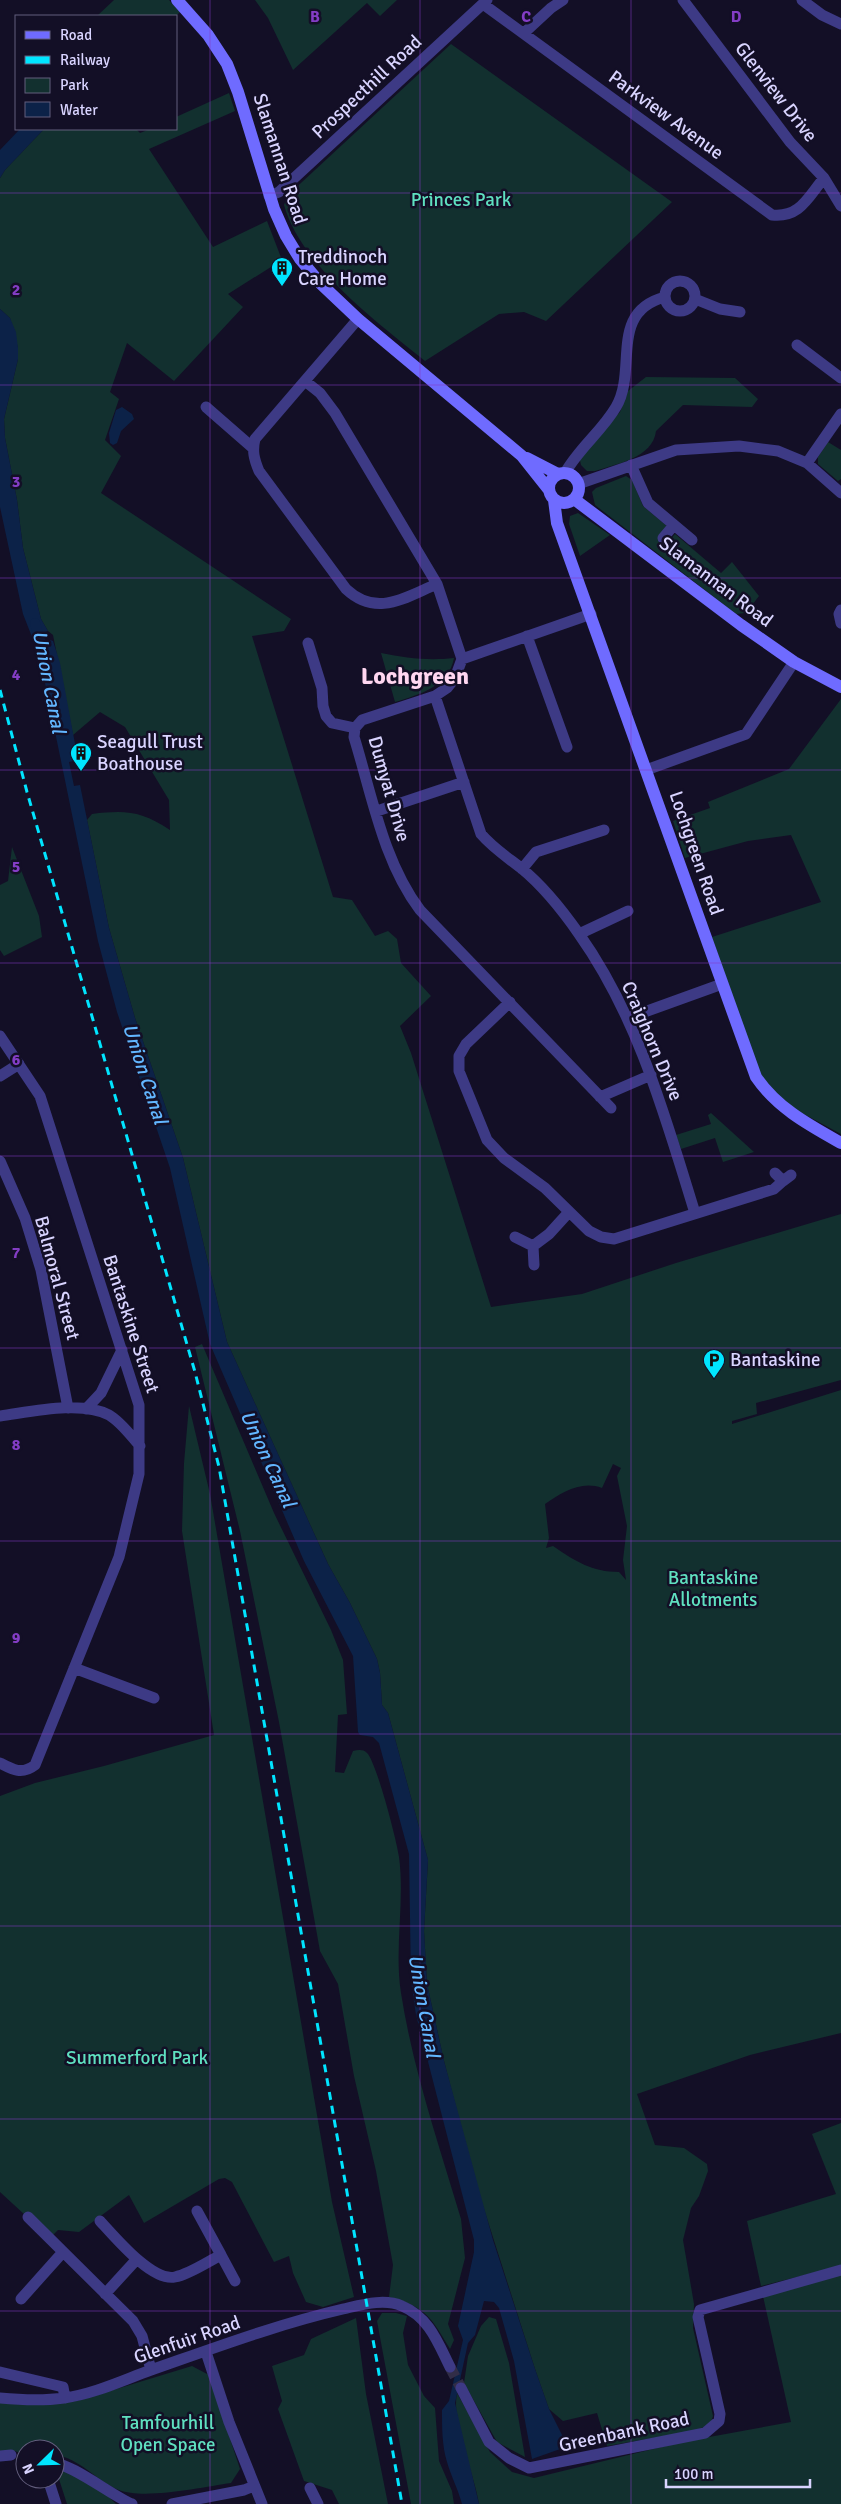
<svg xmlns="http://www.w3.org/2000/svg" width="841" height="2504" font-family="Signika,sans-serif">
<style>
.green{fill:#12302f;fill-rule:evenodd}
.water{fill:#0c2248}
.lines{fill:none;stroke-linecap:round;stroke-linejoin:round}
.canal{stroke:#0c2248;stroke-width:10}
.street-tunnel{stroke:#312d47;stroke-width:11;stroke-dasharray:11 5.5;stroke-linecap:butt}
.street{stroke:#3d3a85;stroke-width:11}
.secondary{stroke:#6f6bff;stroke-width:12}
.rail{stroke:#00e5ff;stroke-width:3;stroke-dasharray:8 6;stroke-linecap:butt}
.grid{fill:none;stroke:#843dc5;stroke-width:1;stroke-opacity:0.55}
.labels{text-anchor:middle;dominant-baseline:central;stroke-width:5;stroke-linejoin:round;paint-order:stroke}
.street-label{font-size:19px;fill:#d9d4ff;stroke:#130f26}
.park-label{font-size:19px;fill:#5fe0c0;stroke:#130f26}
.poi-label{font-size:19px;fill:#d9d4ff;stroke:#130f26;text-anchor:start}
.water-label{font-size:20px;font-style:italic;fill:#62b6ff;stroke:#130f26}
.district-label{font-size:24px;font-weight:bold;fill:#ffd6f0;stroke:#130f26}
.grid-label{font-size:16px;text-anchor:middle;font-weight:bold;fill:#843dc5;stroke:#130f26;stroke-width:5;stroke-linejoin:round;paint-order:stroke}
</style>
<rect width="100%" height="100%" fill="#130f26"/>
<path class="green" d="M114,0h55l11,12 -4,4h-79z
M255,0h142l-17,16 -13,-13 -74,67 -25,-52z
M451,44l221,158 -126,119 -22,-9 -25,2 -74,47c-48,-39 -124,-95 -141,-156l4,-10z
M229,93l6,18 -86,38 64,98 54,-26 15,39 -54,34 15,13 -69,74 -47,-38 -17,49 9,7 -14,41 16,16 -20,37 190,126 -7,12 -32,5 81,261 19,3 23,36 13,-5 9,8 4,24 30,33 -31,30 11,27 80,254 91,-13 94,-31 165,-49v166l-85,23 1,11 -25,7v3l109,-34v643l-91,22 -113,39 18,51 29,3 23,16 1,7 -9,25 -8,12 -8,32 11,64 -1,24 20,88 -3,9 -17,6 -86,15 -10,-33 -34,8 -14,-12 -14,-40 -59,-185 -32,-123 -17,-77 -3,-53 4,-71 -40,-147 -6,-8 -2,-32 -3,-14 -27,-56 -22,-39 -101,-222 -44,-184 -48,-140 -26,-90 -22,-108 5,-6c34,-4 49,-3 78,16l-1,-30 -44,-73 -25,-15 -27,23 -20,-100 -5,-4 -7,-12 -18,-71 -6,-48 -12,-62 -1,-19 14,-60v-11l-8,-30 -10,-9v-131l5,-8 39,-41h92l4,4 10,-4h26v-12zM613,1464l8,4 -4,8 10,50 -4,34 3,20 -7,-8c-27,0 -44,-11 -66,-26l-7,2 3,-10 -4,-34c16,-11 36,-24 57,-16z
M646,377l89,1 23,21 -6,8 -69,-2 -27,26c-3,27 -40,33 -61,40h-8l-6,-6 -2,-9 41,-44 8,-21z
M828,442l13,8v29l-3,2 -20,-17v-7z
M626,476l6,4 11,26 25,21 -8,10 7,6 8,-9 46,39 11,-11 27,34 -13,17 -10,1 -141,-109 -3,-13 4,-4z
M578,513l32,22 -30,21 -11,-32 1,-8z
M381,653c25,5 47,8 73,5 -5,28 -35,37 -59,44z
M841,699v435l-56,-30 -25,-29 -48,-138 109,-35 -30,-67 -43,6 -63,17 -12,-37 37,-13 -2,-6 81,-33z
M12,847l27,69 3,21 -38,19 -4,-6v-65l8,-4z
M711,1113l43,39 -31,10 -8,-24 -34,11 -5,-14 35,-11 -3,-9z
M202,1344l72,169 57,117 12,30 4,54 -9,1 -3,57 9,1 9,-22c5,-1 10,-2 14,2 9,8 30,88 32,104 6,45 -5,91 2,136 12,77 38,152 60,226l4,39 -17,66 6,16 -4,9c-19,-32 -24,-42 -61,-52l4,-32 -17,-94 -22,-95 -16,-92 -18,-33 -41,-229 -39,-191 -45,-184z
M189,1406l21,88 122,708 22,95 -31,10 -17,-5 -13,-29 -4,-17 -15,6 -42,-80 -7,-4 -6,1 -75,44 -15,-28 -50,37 -21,-2 -8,8 -50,-46v-396l35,-13 69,-17 110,-31 -32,-204 2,-68z
M841,2123v143l-80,20 -14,-65 89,-27 -24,-60z
M841,2274v230h-362c-5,-32 -28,-81 -22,-111l33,59 22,20 22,6 148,-36 109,-20 -28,-126z
M382,2313h14l11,3 -4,17 5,32 16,31 11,12 4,53 13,30 2,13h-43l-34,-183z
M489,2317l7,2 13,44 16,94 -28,-15 -33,-59 4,-27 13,-30z
M356,2318l10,76 22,110h-49l-7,-14 -28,-9 -26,-72 4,-8 -10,-35 32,-11 7,-16z
M192,2366l17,9 31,94 -9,14c-28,4 -87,17 -112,7 -23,-9 -39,-32 -64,-35v-6h-30v5l-11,-3 -14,1v-50l77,-1z
M66,2470l41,25 9,9h-49l-9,-28 3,-4z"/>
<path class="water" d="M20,129h24l-39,41 -5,8v-28z
M0,309l10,9 6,14 2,16v11l-14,60 1,19 12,62 6,48 18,71 7,12 -16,6 -9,-23 -23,-107z
M122,407l10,7 2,5 -13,12 -4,12 -4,2 -3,-2 -1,-10 7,-23z
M50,640l3,1 7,22 18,97 -9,2 5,24 6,-1 29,143 26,90 48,140 44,184 101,222 22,39 27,56 3,14 2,32 6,8 40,147 -4,71 3,53 17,77 49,179 42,129 14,40 15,30 -1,9 -31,11 -18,-98 -15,-53 -5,-6 -10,-1 -9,34 -7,8 -13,60 24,101h-17c-4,-15 -11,-28 -15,-42 -5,-16 -5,-35 -5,-52l7,-9 14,-61 -5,-14 16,-74v-12l-58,-225 -5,-34 -2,-127 -30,-111 -6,-6 -13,-2 -2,-3 -5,-76 -49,-95 -94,-217 -40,-176 -53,-156 -19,-71 -61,-297z"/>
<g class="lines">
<path class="canal" d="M35,623l9,31"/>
<path class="street-tunnel" d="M450,2367l11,21"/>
<path class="street" d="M683,0l107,142 34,36 17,28
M802,0l20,15 19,9
M483,4l289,211c28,3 36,-18 52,-37
M524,33l27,-25 12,-8
M269,196l10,-4 208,-192
M665 296a15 15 0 1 1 30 0a15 15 0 1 1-30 0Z
M695,299l25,10 20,3
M358,319l-103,120c-3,12 -1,20 4,32l87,118c31,29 59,8 91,-5
M797,345l44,33
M305,381l15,12 15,20 102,171 25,75 -7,19 -8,10 -12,8 -73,24 -7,8 -1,9c18,58 29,124 66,173l191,198
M206,407l47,41
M807,463l34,-49
M631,465l17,38 44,37
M565,473c14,-25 37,-42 51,-66 22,-37 -8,-95 49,-110
M578,484l98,-34 63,-4 39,5 29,12 34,30
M663,538l11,-13
M841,610l-2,4 2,9
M527,636l40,111
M308,643l14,45 1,18 3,10 6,7 23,5
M462,659l129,-45
M435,696l46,138c12,14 26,23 40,34 22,18 42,43 58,66 59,83 86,182 116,279
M646,770l100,-36 48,-72
M377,811l87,-29
M522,869l14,-17 68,-22
M579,934l49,-23
M510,1002l-44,42 -7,12v15l28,69 17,18 41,30 44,43 12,6 13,2 160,-50 9,-8
M628,1018l94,-34
M0,1036l40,60 99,309v69l-20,83 -84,208c-13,10 -22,5 -35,-2
M0,1076l19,-12
M600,1097l51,-22
M0,1161l25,57 16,52 27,138
M775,1173l8,8 8,-6
M515,1237l18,9 1,19
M533,1246l16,-12 20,-22
M86,1409l15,-16 21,-43
M0,1416c30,-4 82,-16 109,-1 12,7 22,21 31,31
M74,1668l80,30
M197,2211l24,44
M28,2217l105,104 9,15 9,34
M100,2221c15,16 52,61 75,56 15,-3 32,-15 46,-22l14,26
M105,2294l32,-35
M21,2299l42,-47
M206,2352l23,70 33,82
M0,2372l63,15 2,11
M461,2388l28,54 20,16 20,10 176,-35 14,-12 1,-7 -22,-97 2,-7 141,-40
M0,2398c21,2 43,3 64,0 30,-4 59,-18 87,-28 63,-22 127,-46 192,-61 18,-4 41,-11 59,-3 27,11 36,37 48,61
M0,2456l11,-1
M55,2464c14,-2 59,33 77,40
M48,2479l8,25
M310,2488l8,16
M172,2504l72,-14 10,-4"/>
<path class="secondary" d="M177,0l31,35 19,29 11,28 36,117 12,27 14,23 21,25 37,35 164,137 27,34
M527,458l31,16
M549 488a15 15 0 1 1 30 0a15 15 0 1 1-30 0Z
M574,499l167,126 53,37 47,25
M554,500l3,23 199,554c21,31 53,48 85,66"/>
<path class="rail" d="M0,690l27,102 168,580 24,95 183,1037"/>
</g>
<path class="grid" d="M210,0v2504M420,0v2504M631,0v2504M0,193h841M0,385h841M0,578h841M0,770h841M0,963h841M0,1156h841M0,1348h841M0,1541h841M0,1734h841M0,1926h841M0,2119h841M0,2311h841"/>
<defs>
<g id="building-pin" transform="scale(1.125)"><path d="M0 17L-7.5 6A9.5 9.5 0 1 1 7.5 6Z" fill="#00e5ff" stroke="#130f26"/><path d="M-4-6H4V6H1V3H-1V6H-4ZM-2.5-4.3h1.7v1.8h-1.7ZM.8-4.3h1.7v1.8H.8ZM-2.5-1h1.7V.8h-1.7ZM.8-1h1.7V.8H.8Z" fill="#111"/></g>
<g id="parking-pin" transform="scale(1.125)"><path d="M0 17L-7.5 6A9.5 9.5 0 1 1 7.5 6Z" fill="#00e5ff" stroke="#130f26"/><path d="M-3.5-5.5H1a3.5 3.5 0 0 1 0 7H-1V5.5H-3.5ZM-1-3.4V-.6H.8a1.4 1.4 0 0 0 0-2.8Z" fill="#111"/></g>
</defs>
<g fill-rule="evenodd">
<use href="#building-pin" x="282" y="268"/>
<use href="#building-pin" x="81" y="753"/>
<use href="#parking-pin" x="714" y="1360"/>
</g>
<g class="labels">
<g class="street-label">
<text transform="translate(367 87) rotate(-43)">Prospecthill Road</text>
<text transform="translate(776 92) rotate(52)">Glenview Drive</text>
<text transform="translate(666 115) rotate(36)">Parkview Avenue</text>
<text transform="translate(280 159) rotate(72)">Slamannan Road</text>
<text transform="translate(716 582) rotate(37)">Slamannan Road</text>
<text transform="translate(389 789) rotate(74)">Dumyat Drive</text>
<text transform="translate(696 853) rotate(71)">Lochgreen Road</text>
<text transform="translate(652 1041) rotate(67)">Craighorn Drive</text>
<text transform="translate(57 1278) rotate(75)">Balmoral Street</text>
<text transform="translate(131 1324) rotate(72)">Bantaskine Street</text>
<text transform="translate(187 2340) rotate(-19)">Glenfuir Road</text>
<text transform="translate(624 2432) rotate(-12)">Greenbank Road</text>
</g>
<g class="park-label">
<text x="461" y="200">Princes Park</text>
<text x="713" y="1578">Bantaskine<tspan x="713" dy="22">Allotments</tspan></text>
<text x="137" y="2058">Summerford Park</text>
<text x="168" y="2423">Tamfourhill<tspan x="168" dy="22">Open Space</tspan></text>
</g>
<g class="poi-label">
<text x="298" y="257">Treddinoch<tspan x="298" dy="22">Care Home</tspan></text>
<text x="97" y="742">Seagull Trust<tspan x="97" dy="22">Boathouse</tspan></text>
<text x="730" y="1360">Bantaskine</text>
</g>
<g class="water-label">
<text transform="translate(49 682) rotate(79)">Union Canal</text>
<text transform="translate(145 1074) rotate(72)">Union Canal</text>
<text transform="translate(268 1459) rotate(65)">Union Canal</text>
<text transform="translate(424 2006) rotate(80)">Union Canal</text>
</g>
<g class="district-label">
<text x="415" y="676">Lochgreen</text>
</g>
</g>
<g class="grid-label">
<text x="315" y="22">B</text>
<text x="526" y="22">C</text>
<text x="736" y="22">D</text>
<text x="16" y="295">2</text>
<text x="16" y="487">3</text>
<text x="16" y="680">4</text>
<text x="16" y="872">5</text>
<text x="16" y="1065">6</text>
<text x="16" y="1258">7</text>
<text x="16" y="1450">8</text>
<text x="16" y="1643">9</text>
</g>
<rect x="15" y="15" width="162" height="115" fill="#130f26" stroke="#625e7d"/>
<rect x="25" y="31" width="25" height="8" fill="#6f6bff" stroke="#625e7d"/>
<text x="60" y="40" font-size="15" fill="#d9d4ff">Road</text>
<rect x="25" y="56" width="25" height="8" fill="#00e5ff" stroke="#625e7d"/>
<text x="60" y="65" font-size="15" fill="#d9d4ff">Railway</text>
<rect x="25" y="78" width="25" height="15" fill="#12302f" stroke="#625e7d"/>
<text x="60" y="90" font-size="15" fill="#d9d4ff">Park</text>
<rect x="25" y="102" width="25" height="15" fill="#0c2248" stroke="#625e7d"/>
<text x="60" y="115" font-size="15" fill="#d9d4ff">Water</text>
<g transform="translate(40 2464) rotate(247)"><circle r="24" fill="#130f26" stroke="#625e7d"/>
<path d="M0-4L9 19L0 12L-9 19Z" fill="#00e5ff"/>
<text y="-8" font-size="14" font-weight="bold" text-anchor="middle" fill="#d9d4ff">N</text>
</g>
<path d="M666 2479v8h144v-8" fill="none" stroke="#d9d4ff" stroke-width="2.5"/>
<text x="674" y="2479" font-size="15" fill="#d9d4ff" stroke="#130f26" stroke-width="4" paint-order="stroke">100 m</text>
</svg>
